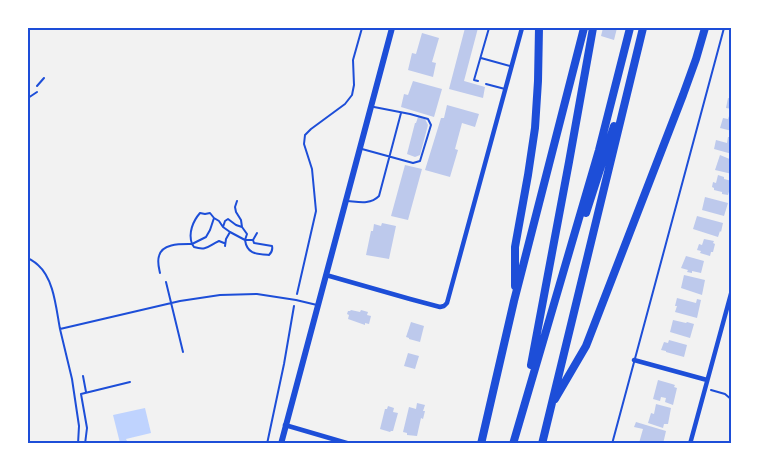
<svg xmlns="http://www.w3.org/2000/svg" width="759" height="471" font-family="'Archivo Narrow',sans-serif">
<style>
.water{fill:#bfd3fe}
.building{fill:#bdc9ec}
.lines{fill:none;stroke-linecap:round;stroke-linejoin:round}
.path{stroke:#1d4ed8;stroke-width:2}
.service{stroke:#1d4ed8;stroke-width:2}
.minor{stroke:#1d4ed8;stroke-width:4.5}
.secondary{stroke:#1d4ed8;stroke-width:6}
.motorway{stroke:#1d4ed8;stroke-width:8}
.neatline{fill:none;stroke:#1d4ed8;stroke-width:2}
</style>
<rect width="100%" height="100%" fill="#f2f2f2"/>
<path class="water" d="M145,408l6,25 -25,6 1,2 -7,2 -7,-28z"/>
<path class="building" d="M465,28h13l-14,53 21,6 -2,11 -34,-9z
M603,28h14l-3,12 -13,-4z
M422,33l17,5 -7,24 4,1 -3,14 -25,-7 4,-17 4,1z
M413,81l29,8 -8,28 -33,-10 3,-13 4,1z
M728,98l4,1v10l-6,-1z
M447,105l32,9 -4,13 -13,-4 -7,26 3,1 -8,27 -25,-7 16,-52h3z
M730,113l2,1v17l-12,-3 3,-10 5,1z
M418,117l7,2 3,6 -8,30 -5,2 -8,-3 8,-31h1z
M728,137h4v17l-18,-5 2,-9 11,3z
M720,155l12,5v14l-17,-4z
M405,165l17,4 -14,51 -17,-4z
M718,175l6,2v2l8,2 -4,14 -6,-1v-2l-8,-2v-2l-2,-1 1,-5 3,1z
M705,197l23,6 -4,13 -22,-6z
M697,216l26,7 -2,9 -1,-1 -2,6 -25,-8z
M382,223l14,3 -7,33 -23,-4 5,-24h2l1,-7 7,2z
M704,239l10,2 -1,2 2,1 -2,8h-2l-1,4 -10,-3 1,-2 -4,-1 2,-6 3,1z
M686,256l18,5 -3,12 -9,-2v2l-5,-1 1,-2 -7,-2z
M684,275l21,5 -3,15 -21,-7z
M677,298l19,5 1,-4 4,1 -4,18 -22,-6 2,-6h-2z
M351,310l9,2 1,-2 7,2 -1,3 4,1 -2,8 -4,-1v2l-17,-6 1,-4 -2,-1 1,-3h2z
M673,320l13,3 1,-1 7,2 -4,14 -20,-6z
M411,322l13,4 -4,16 -11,-3v-1l-3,-1z
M669,340l18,5 -3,12 -18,-5v-1l-5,-1 3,-8 4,1z
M408,353l11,3 -4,13 -11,-3z
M658,380l14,4 3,1 -1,2 3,1 -4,17 -8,-3 1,-4 -5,-1 -1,4 -7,-2z
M417,403l8,2 -2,6h2l-2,8 -2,-1 -4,18 -10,-1v-2l-4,-1 6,-25 7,2z
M656,404l15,4 -3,16h-4l-1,4 -15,-5 3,-10 3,1z
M388,406l6,2 -1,4 5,1 -5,18h-2l-1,1 -10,-3 5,-20h2z
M636,422l30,9 -3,13 -24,-1 4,-14 -9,-2z"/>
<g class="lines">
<path class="path" d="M37,86l7,-8
M214,218l-4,-5 -5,1 -5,-1c-7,8 -12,20 -8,31l14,-7 4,-7 4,-12 5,3 4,6
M230,232l-7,-5 2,-6 3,-2 8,6 6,2
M253,240l4,-7
M225,246l1,-7 4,-7 15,8c2,14 11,14 24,15 3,-3 4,-5 3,-9l-18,-3 -1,-3h-8l2,-6 -5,-7 -1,-7 -5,-8 -1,-5 2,-6
M160,273c-1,-5 -3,-11 -1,-17 3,-13 22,-12 33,-12l2,3c13,4 14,-1 25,-6l5,2
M297,294l19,-83 -4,-42 -8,-25 1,-9 6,-6 34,-25 7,-9 2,-10 -1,-25 9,-32
M83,376l3,16
M711,390l14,4 7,6
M85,444l2,-16 -6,-34 49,-12
M267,444l17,-80 10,-58"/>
<path class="service" d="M481,58l29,8
M478,81l-4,-1 15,-52
M486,84l19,5
M28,98l9,-6
M362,149l51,14 7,-2 11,-36 -3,-6 -18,-5 -36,-7
M348,201c11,1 22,4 31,-5l22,-83
M28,258c3,2 7,4 10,7 16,14 18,43 22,64l120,-28 40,-6 37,-1 39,6 21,5
M166,282l17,70
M60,329l12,50 7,47 -1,18
M612,444l112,-416"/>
<path class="minor" d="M326,275l84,24 30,8 4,-1 3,-3 75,-275
M634,360l73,20
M285,425l65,19
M690,444l42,-154"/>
<path class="secondary" d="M281,444l111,-416"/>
<path class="motorway" d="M586,213l28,-87
M515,286v-39l13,-72 7,-47 3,-47 1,-53
M531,365l38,-203 24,-134
M555,399l31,-53 97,-251 13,-36 9,-31
M481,444l33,-143 70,-273
M513,444l86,-294 31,-122
M542,444l101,-416"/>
</g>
<rect width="759" height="471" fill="none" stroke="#ffffff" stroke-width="58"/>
<rect x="29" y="29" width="701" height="413" class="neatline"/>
</svg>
